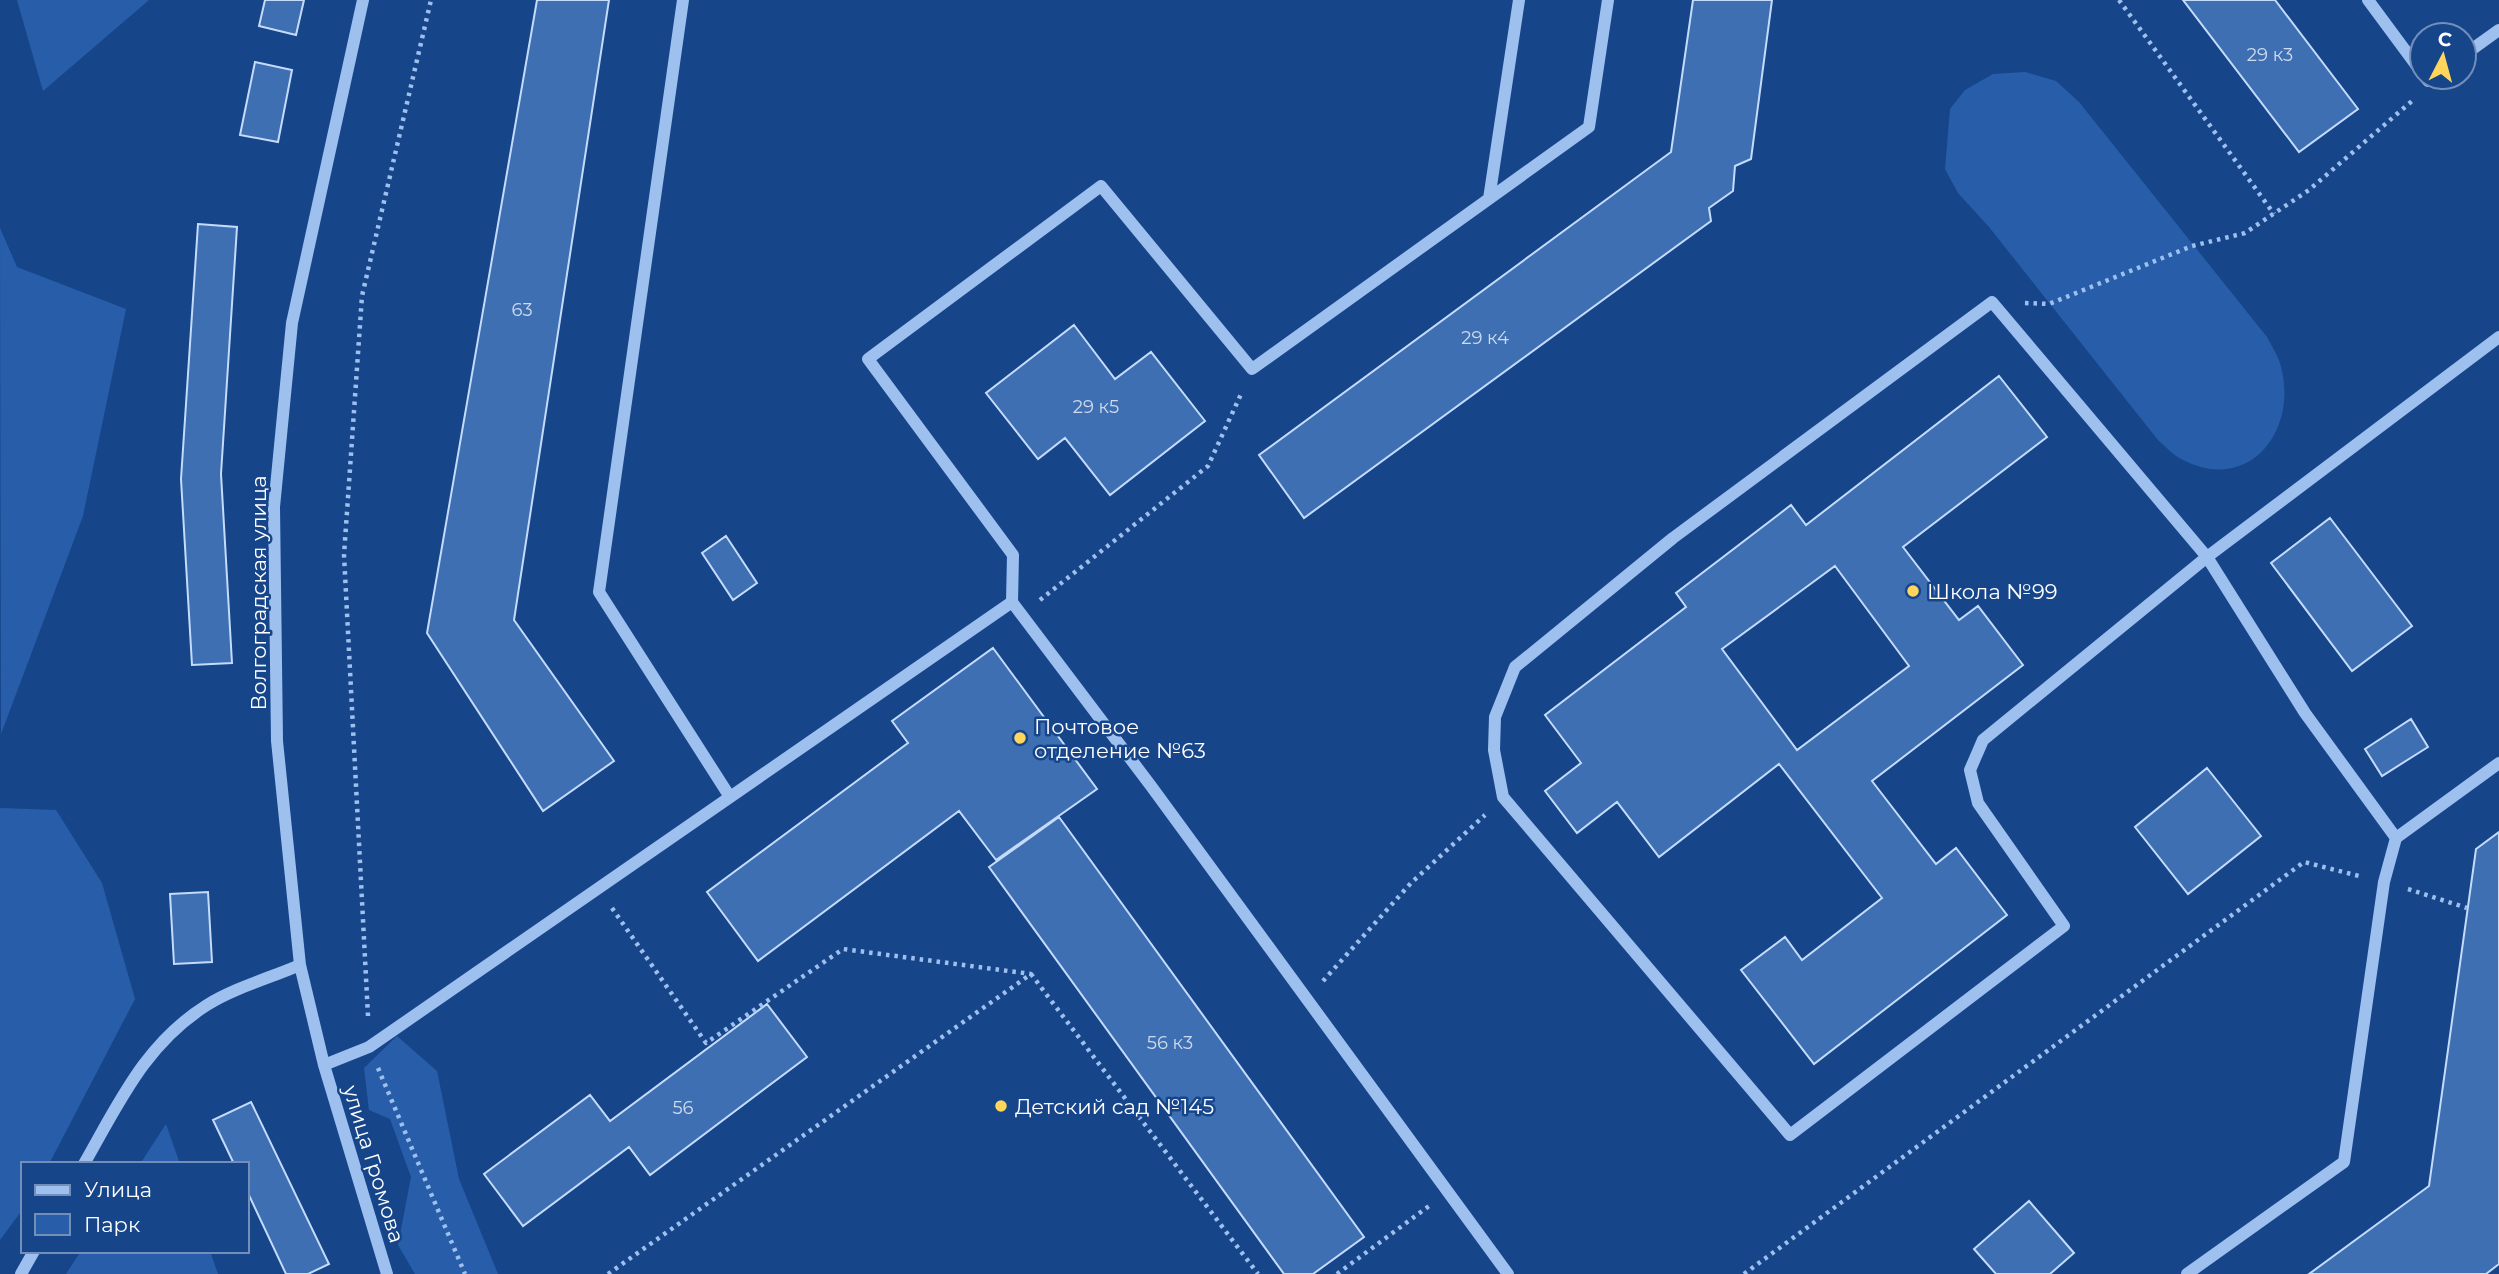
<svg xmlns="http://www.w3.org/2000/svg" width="2499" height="1274" font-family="Montserrat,sans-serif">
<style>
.green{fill:#285ea9}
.building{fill:#3e6fb3;stroke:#c4dbfb;stroke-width:2;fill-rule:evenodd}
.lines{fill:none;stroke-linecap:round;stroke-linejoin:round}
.path{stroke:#9ec0ef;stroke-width:4.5;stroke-dasharray:3.5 5;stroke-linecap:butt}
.minor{stroke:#9ec0ef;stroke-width:12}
.poi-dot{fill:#ffd55c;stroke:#16458a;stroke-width:2.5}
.labels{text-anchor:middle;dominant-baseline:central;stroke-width:5;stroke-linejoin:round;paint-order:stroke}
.number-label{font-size:18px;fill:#cfdbec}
.poi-label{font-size:21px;fill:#fff;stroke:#16458a;text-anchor:start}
.street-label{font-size:21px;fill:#fff;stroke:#16458a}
</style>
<rect width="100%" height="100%" fill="#16458a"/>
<path class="green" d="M17,0h132l-106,91z
M2025,72l31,9 23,21 188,235c5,10 12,20 14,30 17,63 -31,127 -98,93 -9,-4 -17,-13 -25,-20l-169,-213 -31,-34 -13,-24 5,-60 15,-19 28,-16z
M0,228l17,39 109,42 -43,207 -82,218z
M0,808l56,2 46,73 33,116 -86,165h-26v45l-23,31z
M397,1036l40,35 22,108 39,95h-83l-17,-29 13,-68 -21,-58 -21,-9 -5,-42z
M166,1124l14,40h-40z
M81,1251h129l8,23h-152z"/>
<path class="building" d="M265,0h39l-8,35 -37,-9z
M537,0h72l-95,620 100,141 -71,50 -116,-178z
M1693,0h79l-21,159 -16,7 -2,25 -24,17 2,13 -407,297 -45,-63 412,-303z
M2183,0h92l83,109 -59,43z
M255,62l37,8 -14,72 -38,-7z
M198,224l39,3 -16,247 11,189 -40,2 -11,-186z
M1074,325l41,54 36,-27 54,69 -95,74 -45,-57 -27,21 -52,-66z
M1999,376l48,61 -144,110 56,73 19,-14 45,59 -151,116 64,83 20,-16 51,67 -193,149 -73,-94 44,-33 17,23 80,-62 -103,-134 -120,93 -42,-55 -40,31 -32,-42 36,-28 -36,-48 141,-108 -10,-14 115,-88 15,20zM1835,566l74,100 -112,84 -75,-101z
M2330,518l82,108 -60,45 -81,-108z
M726,536l31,47 -24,17 -31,-47z
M993,648l104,141 -101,71 -37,-49 -201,150 -51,-69 201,-149 -16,-22z
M2411,719l17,28 -46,29 -17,-27z
M2207,768l54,68 -73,58 -53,-67z
M1059,817l305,420 -51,37h-29l-295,-407z
M2499,832v432l-13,10h-177l120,-88 47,-337z
M208,892l4,70 -38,2 -4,-70z
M767,1004l40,53 -157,118 -21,-28 -106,79 -39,-52 106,-79 20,26z
M251,1102l78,162 -21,10h-22l-39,-83v-27h-13l-21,-44z
M2029,1201l45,52 -24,21h-54l-22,-25z"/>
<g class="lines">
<path class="path" d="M2119,0l155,214
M2025,303l24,1 143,-58 53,-13 64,-43 103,-89
M1040,600l168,-134 34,-74
M2408,889l59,19
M612,908l94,135 137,-94 188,25
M1323,981l88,-98 74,-68
M368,1016l-24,-461 18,-259 69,-296
M378,1068l87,206
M608,1274l423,-300 227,300
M1337,1274l92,-68
M1744,1274l560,-412 55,14"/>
<path class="minor" d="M363,0l-71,323 -18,184 3,234 23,224 24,100 63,209
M683,0l-84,592 131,205
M2368,0l54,73
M2464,55l35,-25
M2425,77l3,4 6,-4
M1489,199l30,-199
M2396,838l-91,-125 -98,-156 -215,-255 -319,236 -158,129 -20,50 -1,33 9,47 287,338 274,-209 -86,-123 -8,-33 13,-30 224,-183 292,-220
M324,1065l45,-18 643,-445
M84,1164c35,-61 61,-120 123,-159 27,-17 63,-27 93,-40
M21,1274l13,-23
M1508,1274l-357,-488 -139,-184 1,-47 -145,-196 233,-173 151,183 337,-242 19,-127
M2187,1274l157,-112 40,-280 12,-44 103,-75"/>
</g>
<g class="poi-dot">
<circle cx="1913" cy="591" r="7"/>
<circle cx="1020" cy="738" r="7"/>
<circle cx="1001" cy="1106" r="7"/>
</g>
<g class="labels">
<g class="number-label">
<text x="2270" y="55">29 к3</text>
<text x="522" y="310">63</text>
<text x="1485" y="338">29 к4</text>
<text x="1096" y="407">29 к5</text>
<text x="1170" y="1043">56 к3</text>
<text x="683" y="1108">56</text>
</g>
<g class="poi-label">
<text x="1927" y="591">Школа №99</text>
<text x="1034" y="726">Почтовое<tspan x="1034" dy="24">отделение №63</tspan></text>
<text x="1015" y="1106">Детский сад №145</text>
</g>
<g class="street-label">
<text transform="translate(258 593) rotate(-90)">Волгоградская улица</text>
<text transform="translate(374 1164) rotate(73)">улица Громова</text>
</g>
</g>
<rect x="21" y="1162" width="228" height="91" fill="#16458a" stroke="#738fb9" stroke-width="2"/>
<rect x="35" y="1185" width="35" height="10" fill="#9ec0ef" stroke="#738fb9" stroke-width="2"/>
<text x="84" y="1197" font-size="21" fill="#ffffff">Улица</text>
<rect x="35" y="1214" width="35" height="21" fill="#285ea9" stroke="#738fb9" stroke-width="2"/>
<text x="84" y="1232" font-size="21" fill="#ffffff">Парк</text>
<g transform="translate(2443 56) rotate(6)"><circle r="33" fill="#16458a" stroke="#738fb9" stroke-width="2"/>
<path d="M0-5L12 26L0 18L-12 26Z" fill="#ffd55c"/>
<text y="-10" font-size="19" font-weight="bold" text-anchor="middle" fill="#ffffff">С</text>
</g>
</svg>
